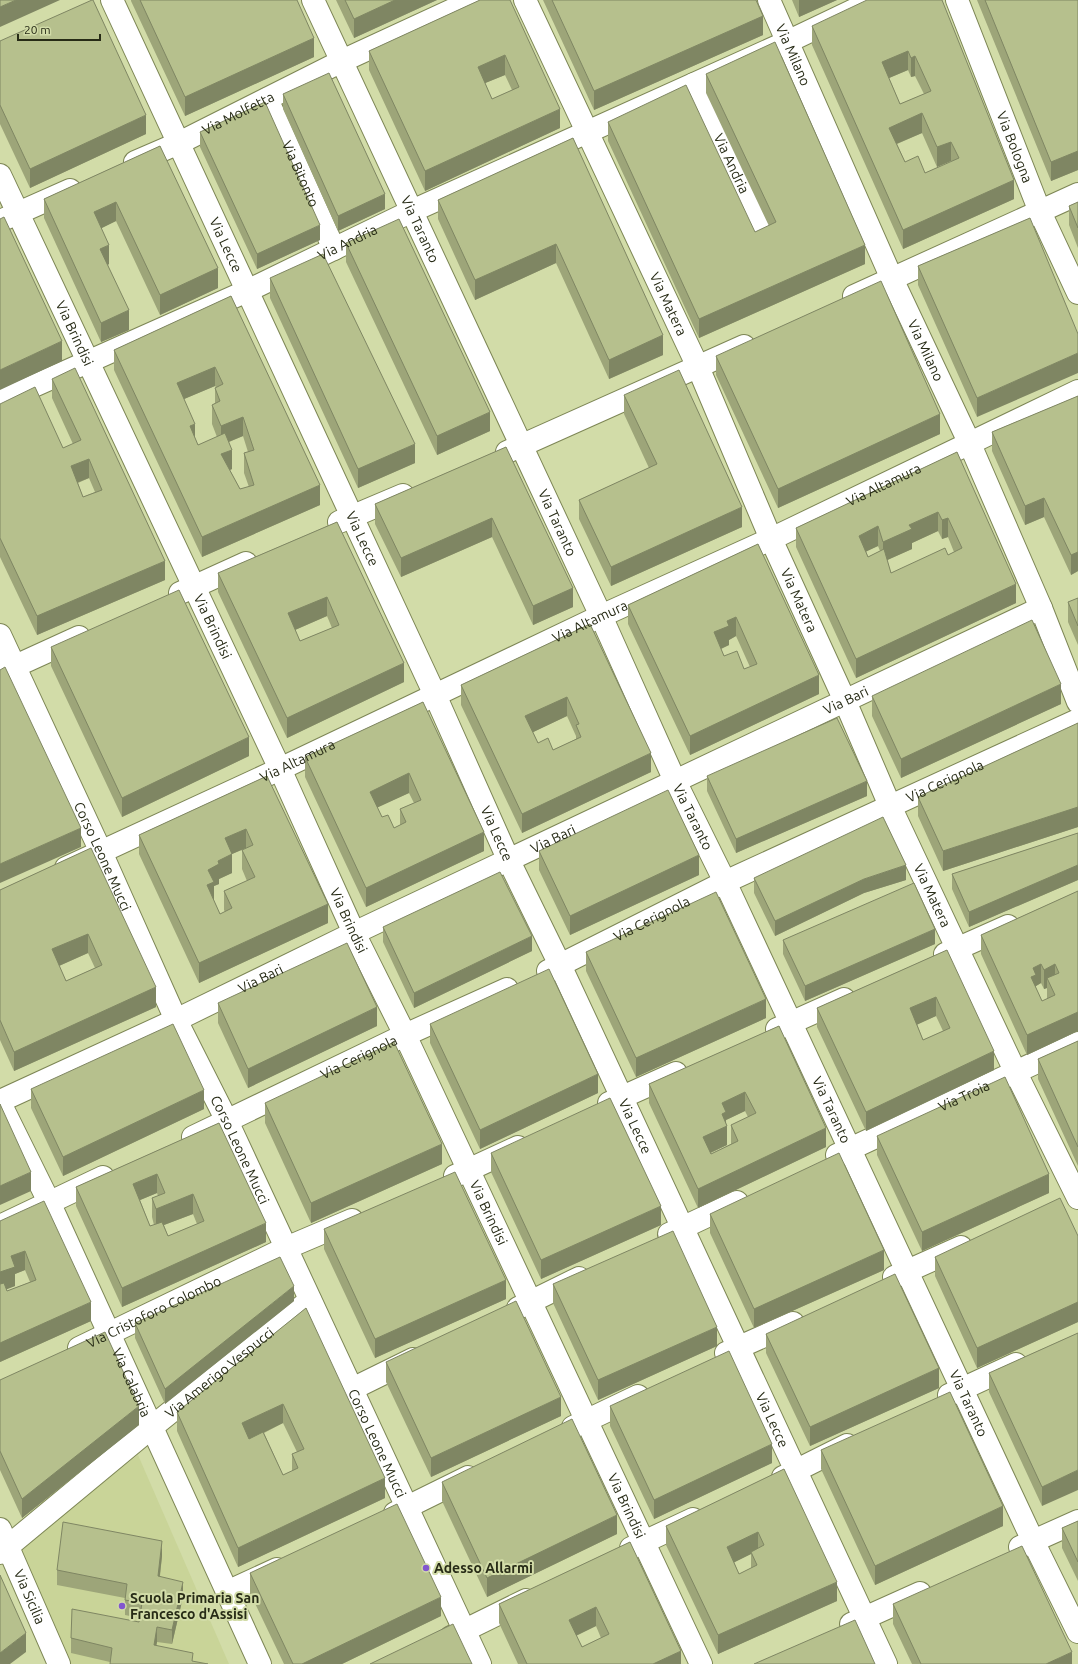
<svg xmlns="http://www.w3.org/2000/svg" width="1078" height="1664" font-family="Ubuntu,sans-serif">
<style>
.built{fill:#c9d498}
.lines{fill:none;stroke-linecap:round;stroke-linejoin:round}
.minor-casing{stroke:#7d8655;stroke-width:24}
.minor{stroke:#fff;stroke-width:22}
.wall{fill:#9da579;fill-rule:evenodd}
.shaded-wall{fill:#7f8663}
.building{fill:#b6c08d;stroke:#7f8663;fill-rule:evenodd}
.poi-dot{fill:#8256cf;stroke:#d2dca8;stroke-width:1.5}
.labels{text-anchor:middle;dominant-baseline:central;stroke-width:4;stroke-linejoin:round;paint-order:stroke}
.street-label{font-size:14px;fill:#272b16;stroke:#d2dca8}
.poi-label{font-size:14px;font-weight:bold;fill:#272b16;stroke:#d2dca8;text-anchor:start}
</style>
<rect width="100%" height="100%" fill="#d2dca8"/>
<path class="built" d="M138,1455l91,209h-162l-51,-116z"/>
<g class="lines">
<g class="minor-casing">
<g id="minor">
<path id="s1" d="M112,0l323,695 74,166 51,104 326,699"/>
<path id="s2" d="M313,0l288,616 74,165 50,101 308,659 45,91"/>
<path id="s3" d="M525,0l173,367 73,172 74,162 45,105 125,265 63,127"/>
<path id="s4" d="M769,0l123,279 77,163 72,166 37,94"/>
<path id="s5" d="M957,0l83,212 38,81"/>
<path id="s6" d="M694,84l75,159"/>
<path id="s7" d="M267,99l67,150"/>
<path id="s8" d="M135,162l44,-19 163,-82 132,-61"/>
<path id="s9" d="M0,175l280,594 74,164 51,102 296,629"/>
<path d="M0,221l70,-31"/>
<path d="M854,296l224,-102"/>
<path id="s10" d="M0,401l247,-110 165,-80 375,-169 88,-42"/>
<path d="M507,452l237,-106"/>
<path d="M339,522l64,-27"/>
<path d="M180,593l66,-30"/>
<path id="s11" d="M0,635l101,217 75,168 51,101 253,543"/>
<path d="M0,673l79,-36"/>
<path id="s12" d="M66,868l214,-99 321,-153 170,-77 307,-148"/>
<path d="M945,954l63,-28"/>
<path id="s13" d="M548,971l177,-89 353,-162"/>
<path d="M777,1029l67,-30"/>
<path id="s14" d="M0,1101l176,-81 178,-87 687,-325"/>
<path id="s15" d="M0,1103l49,99 211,462"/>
<path d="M609,1103l67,-30"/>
<path id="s16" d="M193,1137l212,-102 102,-46"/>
<path id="s17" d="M837,1155l241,-112"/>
<path d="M455,1176l63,-29"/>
<path d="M0,1226l103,-49"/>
<path d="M669,1234l68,-32"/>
<path d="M894,1277l67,-30"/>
<path d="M518,1308l61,-30"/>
<path id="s18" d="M79,1348l207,-100 66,-28"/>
<path d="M726,1353l67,-30"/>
<path d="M352,1389l61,-30"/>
<path d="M949,1395l67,-31"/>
<path d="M573,1427l65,-31"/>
<path d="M783,1477l64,-32"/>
<path d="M395,1513l73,-36"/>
<path id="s19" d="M0,1529l59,135"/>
<path d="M1020,1547l58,-26"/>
<path d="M631,1548l62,-29"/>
<path id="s20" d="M0,1553l152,-126 158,-127"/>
<path d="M227,1592l50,-23"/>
<path d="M851,1624l69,-31"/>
<path d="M451,1637l75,-37"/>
</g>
</g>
<use href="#minor" class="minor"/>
</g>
<path class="wall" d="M131,0h166l17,57 -129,59 -54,-115z
M336,0h101l-83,38z
M480,0l80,128 -135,63 -56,-121v-19zM505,75l7,15 -20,9 -7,-16z
M543,0h213l7,35 -169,75z
M792,0h45l-38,17z
M942,0l72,199 -111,50 -91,-204v-19zM908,70l3,7 4,-1 9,18 -24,10 -11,-26zM922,133l15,34 14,-6v1l-26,11 -20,-11 -8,-18z
M977,0h101v170l-27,11z
M0,41l146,93 -116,54 -30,-64z
M706,74l159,190 -166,74 -91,-197v-19l147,110 14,-6 -63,-133z
M283,94l102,115 -47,22 -55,-122z
M200,132l120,108 -63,29 -57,-122z
M573,138l90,217 -54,24 -53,-116 -81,37 -37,-81v-19z
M160,146l58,142 -58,27 -44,-94 -15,7 8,36 -1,1 21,65 -28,12 -57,-124v-19z
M1078,202v46l-9,-23v-19z
M1030,218l-53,199 -59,-132v-19z
M346,243l144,188 -53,24 -91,-193z
M270,278l145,185 -57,25 -88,-190z
M231,296l89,209 -118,52 -88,-187v-20zM215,386l1,1 -1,1v15l-3,2v19l5,13 -19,8 -3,-7 -11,-39zM243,436l5,16 -4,1v20l5,14 -9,2 -10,-19 2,-1 -3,-27z
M716,356l224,78 -162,74 -62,-133z
M52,379l113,201 -128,55 -37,-78v-153l63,44 10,-4 -21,-46zM89,478l6,14 -12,5 -5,-14z
M624,395l118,132 -131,59 -32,-67v-19l70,-32 -25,-54z
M1078,396v175l-7,4 -27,-58 -19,8 -33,-74v-19z
M506,447l67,160 -40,18 -41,-88 -91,40 -26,-53v-20z
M957,452l59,151 -160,75 -60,-131v-19zM938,531l4,8 6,-2 6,15 -6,3 -57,18 -4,-13 25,-11v-6zM878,546l2,5 -12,6 -2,-6z
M337,522l67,160 -117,56 -69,-146v-19zM327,616l5,12 -32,13 -5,-11z
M758,544l61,150 -129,61 -62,-131v-19zM736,636l14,31 -6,2 -20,-13 -3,-7 8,-4v-5z
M1078,598v47l-10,-23v-20z
M590,624l61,148 -129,61 -61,-128v-20zM567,716l9,20v3l-23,11 -15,-7 -5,-11z
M51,647l198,109 -127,61 -71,-151z
M872,696l189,8 -160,74 -29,-62z
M423,702l61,149 -118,56 -61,-130v-20zM409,793l5,10 -14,6v16l-6,3 -12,-11 -5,-10z
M1078,723v104l-135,44 -25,-55v-19z
M267,776l61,147 -129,60 -60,-129v-19zM246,848l-4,2v19l5,12 -23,10v19l1,2 -5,2 -6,-13v-15l5,-2v-5l13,-6v-19z
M707,776l160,20 -131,57 -29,-62z
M1078,833v47l-109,47 -17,-38v-15z
M91,848l65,159 -142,64 -14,-31v-150zM88,953l7,15 -29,13 -7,-15z
M539,851l160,24 -129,60 -31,-65z
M754,878l152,2 -42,13 -89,43 -21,-43z
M1078,891v140l-51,24 -46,-101v-19zM1041,983l3,6 3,-1v11l-5,2 -6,-13v-2z
M383,927l149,24 -118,57 -31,-66z
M783,940l152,4 -130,57 -22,-47z
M947,950l47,120 -128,61 -49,-104v-19zM936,1016l7,15 -20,9 -6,-16z
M586,952l180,66 -130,59 -50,-106z
M218,1003l159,23 -129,62 -30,-65z
M430,1024l168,69 -118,56 -50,-106z
M779,1026l47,121 -128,61 -49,-105v-19zM745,1111l3,6 -17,8v19l-20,10v-1l16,-8 -1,-25z
M1078,1041v125l-40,-87v-20z
M31,1089l173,20 -141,67 -32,-68z
M265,1103l177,61 -131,59 -46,-100z
M219,1123l47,119 -144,65 -46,-101v-19zM157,1193l1,3 -6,2v19l2,8 -4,1 -10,-26zM193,1214l4,10 -29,12 -4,-11z
M877,1136l172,57 -127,58 -45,-96z
M491,1153l170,72 -120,54 -50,-107z
M710,1214l174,56 -130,58 -44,-95z
M0,1221l91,100 -91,41zM25,1270l5,12 -23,9 -1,-2 9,-3v-12z
M324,1229l182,70 -131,59 -51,-109z
M1078,1236v86l-101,46 -42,-92v-19z
M553,1284l164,62 -119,54 -45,-97z
M294,1301l-129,103 -30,-66v-15z
M306,1308l79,190 -147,69 -61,-136v-19zM283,1423l14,29 -5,2v17l-9,4 -19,-42z
M1078,1333l-36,173 -53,-114v-19z
M766,1334l173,54 -129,58 -44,-93z
M386,1362l175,54 -130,61 -45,-95z
M0,1380l139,45 -117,93 -22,-48z
M610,1406l162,57 -118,56 -44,-93z
M821,1450l182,76 -128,59 -54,-116z
M784,1469l53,132 -119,53 -52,-109v-19zM751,1554v15l-12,5 -5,-12z
M442,1482l175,52 -130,63 -45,-96z
M1078,1521v60l-16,-33v-20z
M630,1542l51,122h-163l-19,-41v-19zM596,1626l5,12 -19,9 -6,-11z
M162,1556l-2,20 23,21 -11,47 -15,-2 -1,3 -46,17 -39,-9v-15l68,-16 1,-4 -15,-3v-17l-68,-13v-15z
M250,1573l191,43 -99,48h-58l-34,-71z
M893,1604l179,60h-160l-19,-40z"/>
<path class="shaded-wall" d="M16,0h44l-60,27v-20z
M395,0h42l-83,38v-19z
M799,0h38l-38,17z
M763,16v19l-169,75v-19z
M314,38v19l-129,59v-19z
M908,51v19l-26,11v-19z
M505,55v20l-27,11v-19z
M915,56v20l-4,1v-19z
M560,109v19l-135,63v-20z
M922,113v20l-33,14v-19z
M146,115v19l-116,54v-19z
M951,142v19l-14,6v-20z
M1078,151v19l-27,11v-19z
M1014,180v19l-111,50v-19z
M385,194v15l-47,22v-15z
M116,202v19l-22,11v-20z
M320,225v15l-63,29v-15z
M556,244v19l-81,37v-20z
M109,245v19l-9,4v-19z
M865,245v19l-166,74v-19z
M218,268v20l-58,27v-20z
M129,310v20l-28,12v-19z
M663,335v20l-54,24v-19z
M62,341v20l-62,29v-20z
M1078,353v20l-101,44v-19z
M215,367v19l-38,16v-19z
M490,412v19l-53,24v-19z
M940,414v20l-162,74v-19z
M243,417v19l-22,9v-19z
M195,424v20l-5,-18z
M415,444v19l-57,25v-19z
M232,450v19l-11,5v-20z
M89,459v19l-18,7v-19z
M320,485v20l-118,52v-20z
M1044,498v19l-19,8v-19z
M742,507v20l-131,59v-19z
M938,512v19l-26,12v6l-29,13v-20l26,-17z
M492,518v19l-91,40v-19z
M948,518v19l-6,2v-19z
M878,526v20l-19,9v-19z
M1078,552v19l-7,4v-20z
M165,561v19l-128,55v-19z
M1016,584v19l-160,75v-19z
M573,588v19l-40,18v-19z
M327,597v19l-39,17v-20z
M736,617v19l-7,4v5l-15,7v-20l13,-11z
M404,663v19l-117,56v-20z
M819,675v19l-129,61v-19z
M1061,684v20l-160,74v-19z
M567,697v19l-42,20v-20z
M249,737v19l-127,61v-19z
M651,753v19l-129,61v-19z
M409,773v20l-39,18v-19z
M867,781v15l-131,57v-14z
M1078,807v20l-135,44v-20z
M81,828v19l-81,36v-19z
M246,829v19l-14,6v19l-13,6v5l-5,2v16l-7,-17 1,-15 10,-9 7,-23z
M484,832v19l-118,56v-19z
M699,855v20l-129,60v-19z
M906,865v15l-42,13 -89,43v-15l89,-42z
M1078,865v15l-109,47v-15z
M328,904v19l-129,60v-20z
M935,929v15l-130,57v-15z
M88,934v19l-36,16v-20z
M532,936v15l-118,57v-15z
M1041,964v19l-5,3v8l-5,-17 2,-9z
M1055,964v20l-8,-6v10l-3,1v-19z
M156,987v20l-142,64v-19z
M936,997v19l-26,12v-20z
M766,999v19l-130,59v-19z
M377,1007v19l-129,62v-19z
M1078,1012v19l-51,24v-20z
M994,1051v19l-128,61v-19z
M598,1074v19l-118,56v-19z
M204,1090v19l-141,67v-19z
M745,1092v19l-19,9v6h1v19l-24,11v-19l19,-34z
M826,1128v19l-128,61v-19z
M442,1144v20l-131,59v-20z
M31,1172v19l-31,14v-19z
M157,1174v19l-24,10v-19z
M1049,1174v19l-127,58v-19z
M193,1194v20l-37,14v-19z
M661,1206v19l-120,54v-19z
M266,1223v19l-144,65v-19z
M884,1250v20l-130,58v-19z
M25,1251v19l-10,4v12l-15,6v-20l11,-16z
M506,1280v19l-131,59v-19z
M294,1286v15l-129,103v-15z
M91,1302v19l-91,41v-19z
M1078,1302v20l-101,46v-20z
M717,1327v19l-119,54v-20z
M939,1368v20l-129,58v-19z
M561,1397v19l-130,61v-19z
M283,1404v19l-41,20v-20z
M139,1406v19l-117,93v-19z
M772,1444v19l-118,56v-19z
M1078,1470v20l-36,16v-19z
M385,1478v20l-147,69v-19z
M1003,1506v20l-128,59v-19z
M617,1515v19l-130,63v-19z
M758,1532v19l-7,1v2l-24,12v-19z
M162,1541v15l-4,35v-15z
M183,1582v15l-11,47v-14z
M837,1582v19l-119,53v-19z
M441,1597v19l-99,48h-40z
M596,1607v19l-27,13v-19z
M157,1627v15l-3,18v-15z
M26,1633v19l-16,12h-10v-11z
M681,1651v13h-28z
M1072,1652v12h-26z"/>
<path class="building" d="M0,0h16l-16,7z
M92,0h1l53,115 -116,54 -30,-64v-64z
M140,0h157l17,38 -129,59z
M345,0h50l-41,19z
M480,0h30l50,109 -135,62 -56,-120zM505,55l14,32 -27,12 -14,-32z
M552,0h204l7,16 -169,75z
M867,0h75l72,180 -111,50 -91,-204zM908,51l3,7 4,-2 16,35 -31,13 -18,-42zM922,113l15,34 14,-5 8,16 -34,15 -7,-17 -13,6 -16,-34z
M985,0h93v151l-27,11z
M775,42l90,203 -166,74 -91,-197 78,-37 69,147 21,-10 -70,-148z
M329,73l56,121 -47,22 -55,-122z
M265,102l55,123 -63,29 -57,-122z
M573,138l90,197 -54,25 -53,-116 -81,36 -37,-80z
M160,146l58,122 -58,27 -44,-93 -22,10 15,33 -9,4 29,61 -28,13 -57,-124z
M1078,202v26l-9,-22z
M4,217l58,124 -62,29v-151z
M1030,218l48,116v19l-101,45 -59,-132z
M399,219l91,193 -53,24 -91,-193z
M323,254l92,190 -57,25 -88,-191z
M881,281l59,133 -162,75 -62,-133z
M231,296l89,189 -118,52 -88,-187zM215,367l8,17 -8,4 5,13 -8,4 9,21 22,-9 11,33 -10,3 10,32 -14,4 -19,-35 11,-4 -7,-17 -27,12 -8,-19 5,-2 -18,-41z
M75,368l90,193 -128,55 -37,-78v-134l35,-17 28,61 18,-8 -29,-61zM89,459l13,31 -19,7 -12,-31z
M679,370l63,137 -131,60 -32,-67 78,-36 -33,-69z
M1078,396v156l-7,3 -27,-57 -19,8 -33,-74z
M506,447l67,141 -40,18 -41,-88 -91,40 -26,-54z
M957,452l59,132 -160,75 -60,-131zM938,512l4,8 6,-2 14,30 -14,7 -3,-7 -54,25 -7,-24 -16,8 -9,-21 19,-10 5,16 29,-13 -3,-4z
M337,522l67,141 -117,55 -69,-145zM327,597l12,28 -39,16 -12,-28z
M758,544l61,131 -129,61 -62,-131zM736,617l21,47 -13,5 -7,-18 -13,5 -10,-24 15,-6 -2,-5z
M179,590l70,147 -127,61 -71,-151z
M1078,598v28l-10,-24z
M1032,620l29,64 -160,75 -29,-63z
M590,624l61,129 -129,61 -61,-129zM567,697l12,27 -3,1 5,12 -28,13 -5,-12 -10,5 -13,-27z
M5,667l76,161 -81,36v-194z
M423,702l61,130 -118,56 -61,-131zM409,773l12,27 -21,9 6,13 -12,6 -6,-13 -6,2 -12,-25z
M837,718l30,63 -131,58 -29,-63z
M1078,723v84l-135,44 -25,-54z
M267,776l61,128 -129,59 -60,-128zM246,829l7,16 -11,5 13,27 -31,14 8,17 -12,6 -13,-29 7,-3 -6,-12 11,-6 -1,-3 14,-7 -7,-16z
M668,790l31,65 -129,61 -31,-65z
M883,817l23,48 -42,14 -89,42 -21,-43z
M1078,833v32l-109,47 -17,-38z
M91,848l65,139 -142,65 -14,-32v-130zM88,934l14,31 -36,16 -14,-32z
M500,872l32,64 -118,57 -31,-66z
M914,883l21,46 -130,57 -22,-46z
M1078,891v121l-51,23 -46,-100zM1041,964l3,6 11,-6 4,9 -12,5 8,17 -13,6 -11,-24 5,-2 -3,-7z
M716,892l50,107 -130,59 -50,-106z
M347,943l30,64 -129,62 -30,-66z
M947,950l47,101 -128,61 -49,-104zM936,997l14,31 -27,12 -13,-32z
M549,969l49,105 -118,56 -50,-106z
M173,1024l31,66 -141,67 -32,-68z
M779,1026l47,102 -128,61 -49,-105zM745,1092l11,21 -25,12 7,16 -27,13 -8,-17 24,-11 -5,-12 4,-2 -4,-9z
M1078,1041v106l-40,-88z
M394,1042l48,102 -131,59 -46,-100z
M1005,1077l44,97 -127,58 -45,-96z
M610,1098l51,108 -120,54 -50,-107z
M0,1104l31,68 -31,14z
M219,1123l47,100 -144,65 -46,-101zM157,1174l8,19 -13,5 4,11 37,-15 11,27 -36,15 -6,-14 -12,4 -17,-42z
M839,1153l45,97 -130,59 -44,-95z
M455,1172l51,108 -131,59 -51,-110z
M1060,1198l18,38v66l-101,46 -42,-91z
M44,1201l47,101 -91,41v-59l4,-1 3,8 29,-11 -11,-29 -14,5 4,11 -15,5v-51z
M673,1231l44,96 -119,53 -45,-96z
M280,1257l14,29 -129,103 -30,-66z
M895,1274l44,94 -129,59 -44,-93z
M516,1301l45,96 -130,61 -45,-96z
M306,1308l79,170 -147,70 -61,-136zM283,1404l21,45 -12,5 6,14 -15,7 -20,-43 -14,7 -7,-16z
M105,1332l34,74 -117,93 -22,-48v-71z
M1078,1333v137l-36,17 -53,-114z
M729,1351l43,93 -118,56 -44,-94z
M950,1392l53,114 -128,60 -54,-116z
M572,1419l45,96 -130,63 -45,-96z
M784,1469l53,113 -119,53 -52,-109zM758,1532l6,13 -13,7 6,13 -18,9 -12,-27z
M397,1504l44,93 -139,67h-9l-43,-91z
M1078,1521v41l-16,-34z
M63,1522l99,19 -4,35 25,6 -11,48 -15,-3 -3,18 39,8 -1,8 16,3h-98l2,-16 -41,-10 1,-29 67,13 3,-19 -17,-3 2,-16 -70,-14z
M630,1542l51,109 -28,13h-126l-28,-60zM596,1607l13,27 -27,13 -13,-27z
M1022,1546l50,106 -26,12h-125l-28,-60z
M0,1575l26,58 -26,20z
M855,1620l20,44h-121z
M453,1624l19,40h-102z"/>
<g class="poi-dot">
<circle cx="426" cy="1568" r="4"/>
<circle cx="122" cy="1606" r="4"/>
</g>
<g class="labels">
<g class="street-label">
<text stroke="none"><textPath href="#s4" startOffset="60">Via Milano</textPath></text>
<text stroke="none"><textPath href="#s8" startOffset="114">Via Molfetta</textPath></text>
<text stroke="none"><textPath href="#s5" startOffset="158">Via Bologna</textPath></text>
<text stroke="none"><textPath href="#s6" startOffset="88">Via Andria</textPath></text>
<text stroke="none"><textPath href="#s7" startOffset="82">Via Bitonto</textPath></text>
<text stroke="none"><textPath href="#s2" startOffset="253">Via Taranto</textPath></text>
<text stroke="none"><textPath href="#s10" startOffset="382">Via Andria</textPath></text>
<text stroke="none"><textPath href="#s1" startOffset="270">Via Lecce</textPath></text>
<text stroke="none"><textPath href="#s3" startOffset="336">Via Matera</textPath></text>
<text stroke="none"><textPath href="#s9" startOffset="175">Via Brindisi</textPath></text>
<text stroke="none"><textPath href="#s4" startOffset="384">Via Milano</textPath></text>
<text stroke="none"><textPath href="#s12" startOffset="903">Via Altamura</textPath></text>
<text stroke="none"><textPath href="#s2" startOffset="577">Via Taranto</textPath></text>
<text stroke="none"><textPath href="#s1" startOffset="594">Via Lecce</textPath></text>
<text stroke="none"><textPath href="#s3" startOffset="660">Via Matera</textPath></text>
<text stroke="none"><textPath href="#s12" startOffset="579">Via Altamura</textPath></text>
<text stroke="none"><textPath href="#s9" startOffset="499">Via Brindisi</textPath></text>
<text stroke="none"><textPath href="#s14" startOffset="936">Via Bari</textPath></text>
<text stroke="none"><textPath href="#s12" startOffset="255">Via Altamura</textPath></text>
<text stroke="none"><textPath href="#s13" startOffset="440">Via Cerignola</textPath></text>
<text stroke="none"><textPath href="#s2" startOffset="901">Via Taranto</textPath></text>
<text stroke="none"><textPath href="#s1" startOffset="918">Via Lecce</textPath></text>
<text stroke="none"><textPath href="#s14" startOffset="612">Via Bari</textPath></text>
<text stroke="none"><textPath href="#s11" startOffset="244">Corso Leone Mucci</textPath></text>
<text stroke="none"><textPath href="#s3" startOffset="984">Via Matera</textPath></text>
<text stroke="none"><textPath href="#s13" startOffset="116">Via Cerignola</textPath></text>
<text stroke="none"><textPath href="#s9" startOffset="823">Via Brindisi</textPath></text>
<text stroke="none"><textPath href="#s14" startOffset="288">Via Bari</textPath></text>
<text stroke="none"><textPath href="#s16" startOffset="184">Via Cerignola</textPath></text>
<text stroke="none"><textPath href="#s17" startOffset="140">Via Troia</textPath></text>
<text stroke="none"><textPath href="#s2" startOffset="1225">Via Taranto</textPath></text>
<text stroke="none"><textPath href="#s1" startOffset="1242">Via Lecce</textPath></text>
<text stroke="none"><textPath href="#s11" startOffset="568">Corso Leone Mucci</textPath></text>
<text stroke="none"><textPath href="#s9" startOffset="1147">Via Brindisi</textPath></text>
<text stroke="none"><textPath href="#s18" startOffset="83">Via Cristoforo Colombo</textPath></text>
<text stroke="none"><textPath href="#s20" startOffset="284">Via Amerigo Vespucci</textPath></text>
<text stroke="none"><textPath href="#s15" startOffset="309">Via Calabria</textPath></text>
<text stroke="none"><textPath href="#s2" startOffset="1549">Via Taranto</textPath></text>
<text stroke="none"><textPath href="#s1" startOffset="1566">Via Lecce</textPath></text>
<text stroke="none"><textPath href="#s11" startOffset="892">Corso Leone Mucci</textPath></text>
<text stroke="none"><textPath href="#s9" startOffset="1471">Via Brindisi</textPath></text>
<text stroke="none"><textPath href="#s19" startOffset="74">Via Sicilia</textPath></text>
</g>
<g class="poi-label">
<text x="434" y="1568">Adesso Allarmi</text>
<text x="130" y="1598">Scuola Primaria San<tspan x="130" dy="16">Francesco d'Assisi</tspan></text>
</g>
</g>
<path d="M18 34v6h82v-6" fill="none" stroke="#272b16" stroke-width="2"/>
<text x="24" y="34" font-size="12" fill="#272b16" stroke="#d2dca8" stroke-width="3" paint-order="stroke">20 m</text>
</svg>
